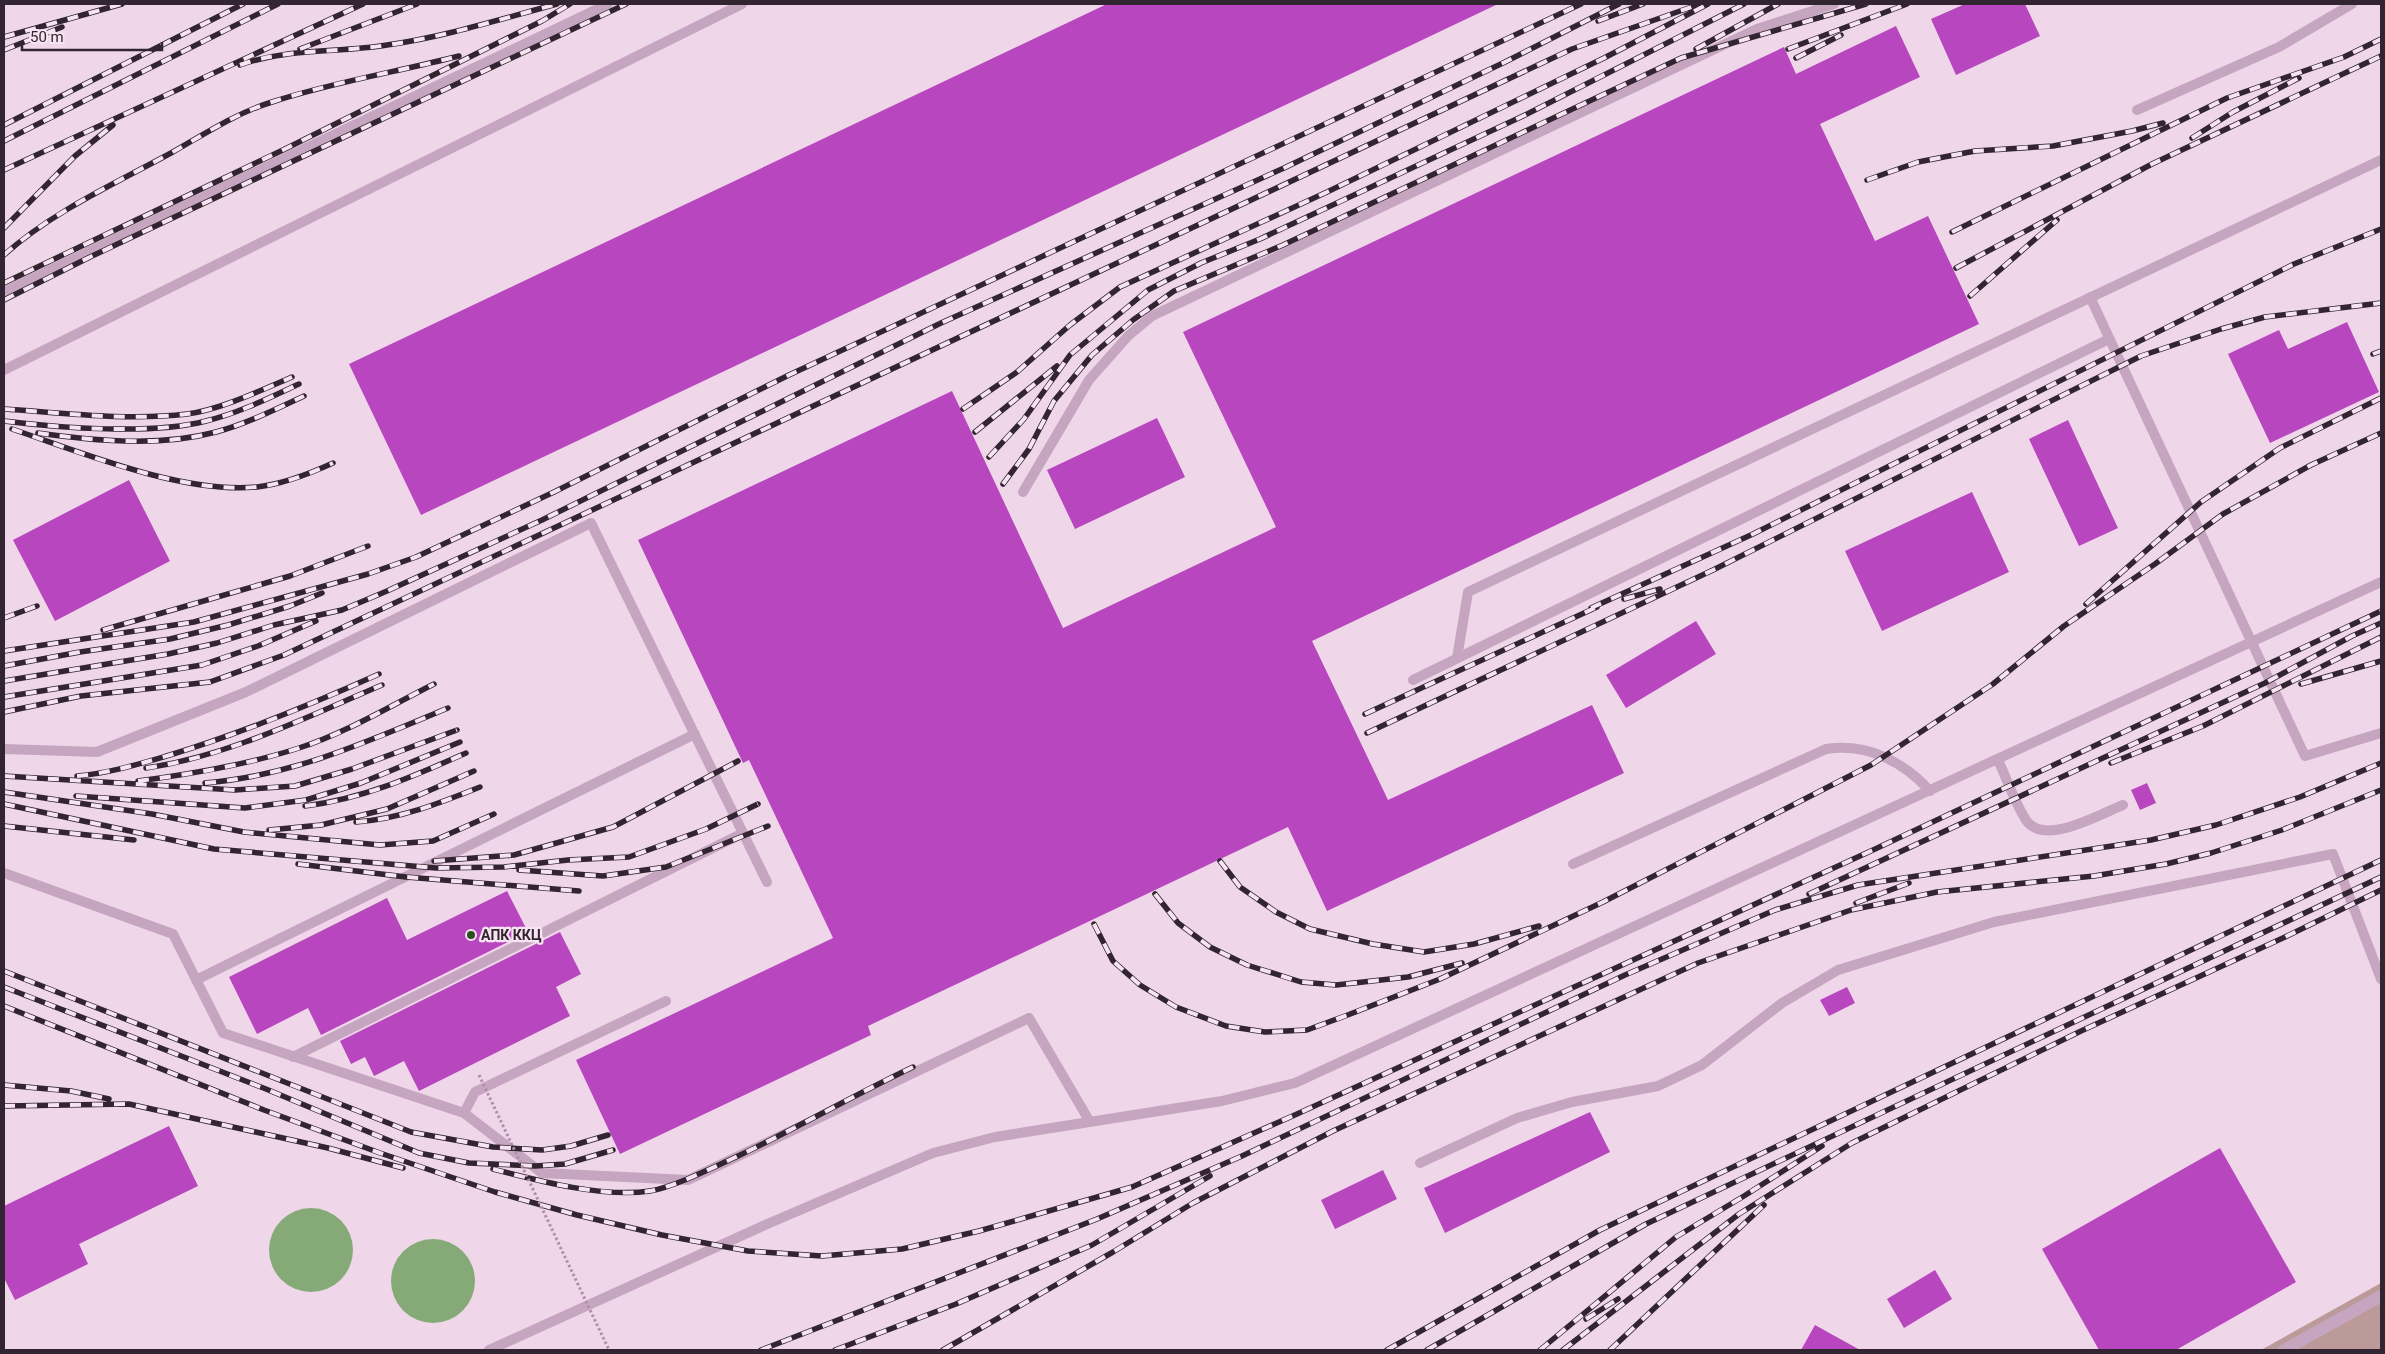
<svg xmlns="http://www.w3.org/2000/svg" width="2385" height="1354" font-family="Roboto,sans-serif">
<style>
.green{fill:#bc9a99}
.water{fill:#85aa78}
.building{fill:#b846be}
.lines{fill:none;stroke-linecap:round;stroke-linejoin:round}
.service{stroke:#c6a5c0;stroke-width:10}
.minor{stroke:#c6a5c0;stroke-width:12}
.rail-casing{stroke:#322531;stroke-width:5.5}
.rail{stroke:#f7e3f2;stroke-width:4;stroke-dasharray:11;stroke-linecap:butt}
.path-bridge{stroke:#b18fac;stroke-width:3;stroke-dasharray:2.5 2.5;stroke-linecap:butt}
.poi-dot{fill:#29501e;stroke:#f7e3f2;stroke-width:2}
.labels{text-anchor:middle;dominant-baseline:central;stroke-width:4.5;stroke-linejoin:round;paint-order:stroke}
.poi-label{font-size:14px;font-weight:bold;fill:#322531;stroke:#f7e3f2;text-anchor:start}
</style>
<rect width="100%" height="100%" fill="#efd7e9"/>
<path class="green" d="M2381,1283v67h-120z"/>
<path class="water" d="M269 1250a42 42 0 1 1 84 0a42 42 0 1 1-84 0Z
M391 1281a42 42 0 1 1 84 0a42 42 0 1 1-84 0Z"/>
<path class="building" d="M1107,4h391l-1077,511 -72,-151z
M1965,4h60l15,32 -84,39 -25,-56z
M1896,26l24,51 -100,47 55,117 53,-25 51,108 -667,317 76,159 204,-95 32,68 -297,138 -39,-84 -420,199 3,9 -251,119 -44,-94 257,-122 -84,-178 -6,3 -105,-223 314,-149 111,237 213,-101 -93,-195 601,-285 12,27z
M2347,322l32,70 -109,51 -42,-89 51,-24 9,19z
M1157,418l28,59 -110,52 -28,-59z
M2068,420l50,108 -39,18 -50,-107z
M129,480l41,81 -115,60 -42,-81z
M1972,492l37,80 -127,59 -37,-80z
M1696,621l20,33 -90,54 -20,-33z
M2147,783l9,20 -16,7 -9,-20z
M507,891l21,41 -207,103 -13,-27 -51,26 -28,-57 158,-79 20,42z
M560,932l21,42 -25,13 14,29 -151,75 -15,-30 -30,15 -9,-19 -14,7 -11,-23z
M1847,987l8,16 -26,13 -9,-16z
M1590,1112l20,40 -165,81 -21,-45z
M169,1126l29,60 -119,58 9,20 -73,36 -11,-22v-72z
M2220,1148l76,134 -120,68h-77l-57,-101z
M1383,1170l14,29 -62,30 -14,-29z
M1935,1270l17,29 -48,29 -17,-29z
M1815,1325l45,25h-59z"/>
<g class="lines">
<path class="service" d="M2137,110l142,-63 73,-43
M4,292l604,-288
M2090,297l215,459 76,-23
M4,370l738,-366
M1023,492l66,-112 39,-44 24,-20 605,-287 77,-25
M1457,658l11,-66 913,-432
M1413,680l696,-341
M4,749l93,3 149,-60 345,-169 176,359
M1998,760c9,19 17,43 28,60 18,27 74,-6 97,-15
M1573,864l253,-115c41,-6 77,12 104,42
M4,873l169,61 50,99 241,80 78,60 146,7 341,-162 61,104
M196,980l499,-246
M293,1057l450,-224
M464,1113l11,-21 191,-91
M1420,1163l97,-45 55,-16 86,-16 44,-21 80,-62 56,-33 156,-48 339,-68 48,125
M489,1350l276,-125 168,-72 62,-16 227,-36 73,-18 1086,-501"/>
<path class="minor" d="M2284,1350l97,-54"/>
<g class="rail-casing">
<path id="rail" d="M1598,21l45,-17
M4,37l118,-33
M300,49l117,-45
M1696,49l82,-45
M1788,49l119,-45
M4,50l58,-23
M1796,58l45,-23
M240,65c46,-17 99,-12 147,-20 57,-8 114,-26 170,-41
M4,125l239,-121
M2192,138l41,-26 66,-34
M4,141l274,-137
M4,170l359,-166
M1867,180l51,-18 57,-11 78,-5 79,-15 31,-8
M4,228l71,-72 38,-31
M1952,232l275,-134 117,-41 37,-18
M4,255c48,-43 110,-71 167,-102 32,-18 65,-40 101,-51 61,-20 125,-30 187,-46
M1956,268l196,-104 229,-108
M4,283l281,-134 257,-128 28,-17
M1970,296l87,-76
M4,300l86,-43 536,-253
M2373,354l8,-3
M4,409c60,4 123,12 183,5 32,-4 75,-24 105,-37
M963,409l54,-37 53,-47 50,-38 207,-95 277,-134 104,-54
M4,421c56,7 148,14 202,0 33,-8 63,-23 93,-37
M12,429c71,24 170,65 245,58 26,-3 52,-13 76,-24
M975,432l82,-66
M38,433c57,8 122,14 178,-1 30,-8 60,-23 88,-36
M989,457l35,-38 46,-64 78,-65 53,-27 59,-24 263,-123 221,-112
M1003,484l26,-35 25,-48 38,-46 41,-35 41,-29 109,-46 398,-187 185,-54
M1624,599l36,-10
M2086,604l115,-102 79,-54 101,-50
M1591,608l162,-74 541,-270 87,-35
M4,618l33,-12
M103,630l187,-54 78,-30
M4,651l190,-29 174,-48 48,-17 138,-65 235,-117 792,-371
M4,666l76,-14 90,-13 58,-14 62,-19 32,-13
M4,681l164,-27 49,-11 57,-18 68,-15 45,-19 155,-71 399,-197 343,-155 221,-106 114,-58
M2301,684l80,-23
M4,697l198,-32 56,-19 58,-25
M4,712l77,-16 129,-14 74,-27 1288,-606 128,-45
M1365,714l232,-107
M1367,733l346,-163 428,-214 80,-27 44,-12 116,-14
M2111,763l92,-37 178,-89
M146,768c83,-12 160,-51 236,-83
M4,776l231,14 60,-4 57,-17 105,-39
M77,776c33,-3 62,-12 93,-21 72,-22 140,-50 209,-81
M138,781c54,-7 108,-16 161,-33 47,-15 91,-42 135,-64
M205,783c87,-7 164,-42 243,-75
M4,792l148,22 92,18 136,13 53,-4 61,-27
M76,796l169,12 61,-8 55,-17 99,-41
M4,804l210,45 222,19 68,-1 64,-7 61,-3 77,-28 52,-25
M305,806c58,-7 109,-30 161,-53
M356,822c44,-3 84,-19 124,-35
M4,826l130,14
M269,830l52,-5 66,-16 87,-38
M434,861l80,-6 99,-28 125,-66
M1220,861l20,26 36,25 34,17 63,15 51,8 50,-8 65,-18
M298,864l108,13 173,14
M519,870l84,6 63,-9 102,-41
M1155,894l23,29 32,24 37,18 54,17 35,3 72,-8 54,-14
M1809,894l456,-211 87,-47 29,-13
M1856,903l53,-20
M1094,924l19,37 27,24 36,22 50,19 39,6 42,-2 38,-14 95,-37 163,-77 268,-137 122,-81 71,-58 91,-62 68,-50 88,-49 70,-32
M4,971l407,161 82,15 49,3 29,-4 37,-11
M4,987l262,102 153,64 50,10 66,3 30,-2 48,-14
M4,1006l260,104 116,43 115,39 82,23 85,20 86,16 74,5 80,-7 77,-18 153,-44 165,-73 576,-264 508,-239
M4,1085l67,6 38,8
M4,1106l125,-2 199,44 75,20
M493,1169c46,12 110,29 157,22 24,-4 64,-24 88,-35 59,-28 116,-61 175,-89
M1586,1319l32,-20
M761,1350l336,-131 145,-63 383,-181 150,-65 83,-25 293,-45 65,-15 84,-28 81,-34
M835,1350l121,-46 136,-59 118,-69
M943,1350l170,-98 80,-49 140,-72 365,-168 153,-53 86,-18 157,-16 72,-12 45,-11 71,-23 99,-40
M1387,1350l213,-120 781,-370
M1427,1350l219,-126 735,-347
M1540,1350l136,-113 68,-41 78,-50
M1563,1350l176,-136 113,-71 229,-112 204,-94 96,-47
M1610,1350l154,-145"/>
</g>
<use href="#rail" class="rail"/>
<path class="path-bridge" d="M479,1075l130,275"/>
</g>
<circle class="poi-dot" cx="471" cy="935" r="5"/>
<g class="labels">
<g class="poi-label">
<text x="481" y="935">АПК ККЦ</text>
</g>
</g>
<rect width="2385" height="1354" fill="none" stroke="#322531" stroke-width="10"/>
<path d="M22 42v8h140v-8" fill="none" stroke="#322531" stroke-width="2.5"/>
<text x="30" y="42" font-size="15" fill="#322531" stroke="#f7e3f2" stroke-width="4" paint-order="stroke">50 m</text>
</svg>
